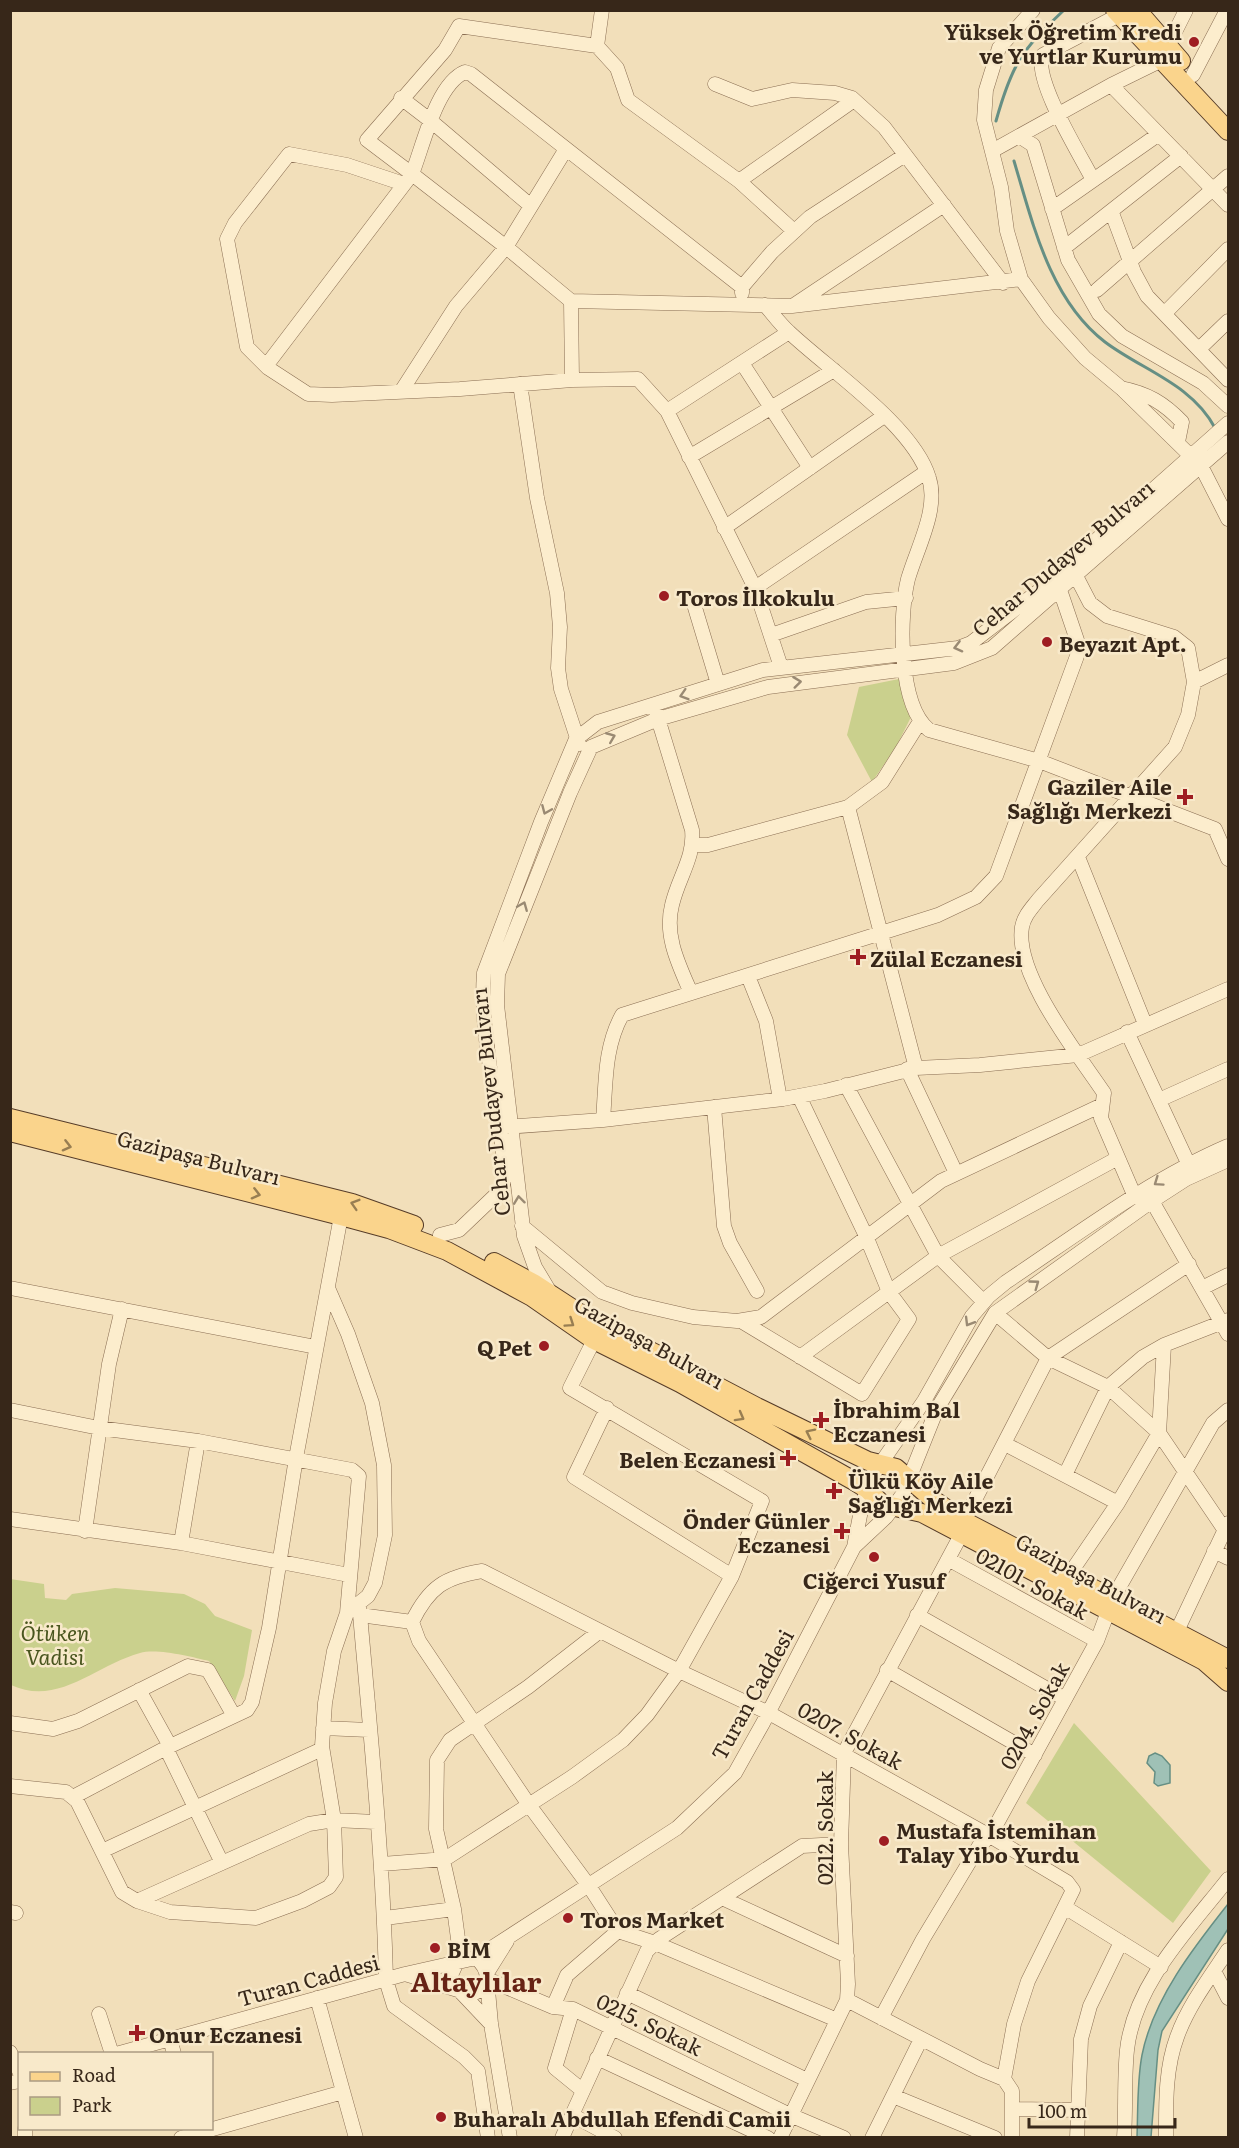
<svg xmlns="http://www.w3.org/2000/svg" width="1239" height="2148" font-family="Literata,serif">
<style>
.green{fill:#cad08d}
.water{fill:#9fc1b6;stroke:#668f84;stroke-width:1.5}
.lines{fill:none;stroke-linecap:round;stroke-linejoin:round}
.stream{stroke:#668f84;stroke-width:3}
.minor-casing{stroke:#8a6e53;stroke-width:15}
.major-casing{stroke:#563c28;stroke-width:20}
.minor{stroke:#fcedcd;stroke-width:14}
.major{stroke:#fad48c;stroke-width:18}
.oneway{stroke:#9a8a73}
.oneway2{stroke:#987e52}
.poi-dot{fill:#9e1d22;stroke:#f8e9ca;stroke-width:2}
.labels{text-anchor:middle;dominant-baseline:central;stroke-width:5;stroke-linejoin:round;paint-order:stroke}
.poi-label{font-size:21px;font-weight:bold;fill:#372719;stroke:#f8e9ca;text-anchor:start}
.street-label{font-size:21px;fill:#372719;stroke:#f8e9ca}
.park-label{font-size:21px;font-style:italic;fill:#49551e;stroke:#f8e9ca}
.district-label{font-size:27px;font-weight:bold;fill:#672315;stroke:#f8e9ca}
</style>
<rect width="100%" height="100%" fill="#f2dfba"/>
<path class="green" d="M899,679l13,36 -16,32 -24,35 -25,-47 12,-48z
M10,1579l34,5 1,14 21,2 6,-6 43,-6 69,6 21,10 10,12 37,14 -8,46 -9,25 -26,-40c-17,-4 -52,-13 -69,-8 -44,12 -82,54 -129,32z
M1074,1723l137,148 -38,52 -147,-120z"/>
<path class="water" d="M1155,1753l7,3 8,9v18l-12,3 -4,-3 1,-11 -8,-9 2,-7z
M1228,1904v25l-66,102 -4,19 -7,87h-14c1,-26 0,-56 5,-82 11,-56 52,-108 86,-151z"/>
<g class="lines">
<path class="stream" d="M996,121c16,-57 25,-70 67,-110
M1014,161c19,63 36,139 91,181 37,28 87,42 110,86"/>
<g class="minor-casing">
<path id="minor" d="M602,10l-5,36 20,22 11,32 111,81 55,50
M1033,10l-34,38 -13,42 -2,30 17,67 6,44 14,48 28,39 36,40 36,30 80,78 27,53
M1168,46l18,-36
M1193,75l34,-65
M715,84l37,15 40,-9 43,3 17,5 32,29 119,156
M1111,85l117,120
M401,98l30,23 100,85
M1019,136l14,9 35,115 31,54 23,22 81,47 25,23
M992,151l119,-66 53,-26
M1093,180c-12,-24 -61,-102 -50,-125l76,-40
M739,181l115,-81
M404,184l-57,-19 -58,-11 -54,69 -8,16 20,108 21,21 40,26 24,1 128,-6 112,-9 66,-1 29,32 88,177 26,79
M1052,209l107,-75
M1112,213l22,59 13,24 81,84
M1064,248l117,-92
M1097,290l131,-114
M742,293v-6l30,-35 38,-35 95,-62
M571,301l221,5 229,-27
M765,305c8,9 15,19 24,27 40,38 125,94 140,146 10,31 -12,70 -21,101 -9,36 -10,126 21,151l110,31 176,68 13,30
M794,305l150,-100
M1165,313l63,-64
M1199,349l29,-28
M742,363l68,105
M266,366l146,-192 -45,-34 78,-90 14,-24 138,20
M572,380l-1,-79 -65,-54 -94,-73c11,-27 24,-90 53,-102l6,2 271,213
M520,384l17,114 20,95 3,34 -2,41 3,21 18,55
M1121,388c26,5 43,15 61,34l-4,20
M402,390l54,-84 50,-59 60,-98
M667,411l122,-79
M689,457l145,-87
M724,528l160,-112
M1076,576l14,27 17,13 67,21 14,11 6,34 -6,33 -13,32 -137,153c-7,9 -14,16 -16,27 -8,47 56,127 82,166l-3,25 34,79
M755,588l171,-116
M693,601l25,83
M771,635l95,-33 40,-4
M1194,682l34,-17
M656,712l36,118c3,27 -14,48 -20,75 -8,31 7,60 19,88
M848,807l68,261
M694,845h14l140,-38 34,-25 37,-59
M1078,857l67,167
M748,976l18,45 14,78
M1127,1032l61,131
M907,1069l49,104
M846,1085l92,171 46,46
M1159,1100l69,-31
M714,1107l10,119 6,17 27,48
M603,1120c3,-37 1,-72 19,-105l316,-100 38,-18 20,-21 81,-220 2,-10 -19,-56
M506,1127l97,-7 180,-21 42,-8 91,-23 64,-3 98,-10 150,-66
M1152,1201l76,133
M522,1226l80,66 30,11 61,14 44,4 24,-4 180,-136 161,-76
M440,1235l19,-5 43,-41c5,-19 0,-44 -3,-64 -7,-50 -19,-102 -15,-152l57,-151 35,-83 22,-17 165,-52 195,-22 13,-5 69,-53 188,-167
M1204,1287l24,-12
M10,1288l306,59
M328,1288l20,46 24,69 12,62 1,70 -10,48 -7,13 -15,12
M550,1292l-15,-25 -11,-31 -27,-231 1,-31 72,-181 21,-46 67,-28 110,-32 186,-24 38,-15 236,-206
M995,1313l53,45 60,29 51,46 65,96
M741,1321l121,73 47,-75 -20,-27 -23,-56 -67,-140
M800,1357l138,-101 180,-98
M607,1408l-33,69 158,99
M10,1410l89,18 99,13 154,29 7,6 -12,137 -13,38 -9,52 -3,43 12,74 2,57 -7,10 -27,14 -46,17 -86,-6 -33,-11 -15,-9 -45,-91 -11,-9 -56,-6
M1005,1444l113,59
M1065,1475l43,-88 35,-30 21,-12 64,-25
M10,1519l171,24 168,32
M964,1521l84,-163 141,-94
M85,1531l24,-167 13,-55
M181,1543l17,-102
M854,1547l32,-30 17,-23 34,-85 58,-96 157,-112 34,-22 42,-19
M1214,1551l14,7
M948,1559l149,82
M1069,1575l49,-72 41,-70 5,-88
M359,1603c11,126 24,252 27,377l8,26 70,51 14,14 10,67
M360,1615l52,7
M917,1615l148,84
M1177,1631l51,-108
M887,1670l148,85
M139,1690l31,56
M10,1723l43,6 25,-8 110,-55 20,4 26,46
M323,1728l46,2
M166,1748l56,115
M73,1797l93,-49 81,-38 5,-8 17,-74 27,-170 45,-242
M102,1851l220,-102
M382,1864l63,-5 127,-82 51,-37 24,-25 32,-44 53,-95 30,-75 -192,-113 24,-48
M724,1899l123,57
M137,1901l172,-77 25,-4 42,2
M1066,1908l95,59
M454,1909l-18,-80 1,-69 13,-20 78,-53 72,-56
M10,1912l6,1
M385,1918l69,-9 7,52
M457,1962l-6,13 4,11 36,38
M1214,1971l14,27
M487,1973l20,-32
M405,1974l66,20c21,-6 19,-24 5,-36
M627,1993l180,87
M317,1998l39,140
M847,2000l133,69 24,10
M553,2007l14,-32 51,-44
M573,2009l-18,59 27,22
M99,2014l13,40
M881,2018l42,-79 56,-93 11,-10 107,-195 16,-43 100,-175 15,-13
M837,2020l-182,-77 -37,-12 -29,-45 -60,-81 -110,-164 -7,-19c17,-35 33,-45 70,-51l197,100 90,42 221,123 77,46 6,8 -45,91 -14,43 -10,55 8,12v47
M170,2038l4,16
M10,2052l10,21
M116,2054l289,-80 71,-16 201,-130 58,-55 28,-50 91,-176 8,-42 10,-29 52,-75 48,-85 17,-20 17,-14c72,-48 143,-102 222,-136
M597,2058l171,80
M10,2083l10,-2
M893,2096l102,42
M1012,2109l66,1
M25,2128v10
M181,2138l162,-46
M510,2138l-19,-114 -4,-45 66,28 20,2 217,106 54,23
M562,2138l10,-23
M615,2138l-43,-23 75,-164 12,-12 143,-93 39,-2
M780,2138l67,-138 1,-16 -7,-140 3,-91 118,-220
M872,2138l49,-99
M1077,2138l4,-99 9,-33 31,-64
M1124,2138c2,-29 0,-59 3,-88 7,-66 62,-121 101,-171
M1166,2138c0,-33 -1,-69 11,-101 11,-31 33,-60 51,-87"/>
</g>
<g class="major-casing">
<path id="major" d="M1115,10l113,121
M1137,10l44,51
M10,1118l342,85 62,22
M10,1132l331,84 48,13 58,22 85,46 62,43 86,43 174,98 13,8 15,15 40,9 282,148 24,21
M494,1262l41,22 49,32 173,91 111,54 28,7 39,33 29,20 264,138"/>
</g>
<use href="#minor" class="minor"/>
<use href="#major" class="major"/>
</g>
<defs><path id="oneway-chevron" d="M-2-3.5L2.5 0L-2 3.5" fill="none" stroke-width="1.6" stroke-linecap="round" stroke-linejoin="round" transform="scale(1.5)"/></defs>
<g class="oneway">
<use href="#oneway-chevron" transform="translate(958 647) rotate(166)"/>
<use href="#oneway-chevron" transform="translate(797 682) rotate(-7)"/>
<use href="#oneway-chevron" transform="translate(684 695) rotate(163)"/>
<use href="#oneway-chevron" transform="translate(611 737) rotate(-22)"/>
<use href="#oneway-chevron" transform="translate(546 810) rotate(113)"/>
<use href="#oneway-chevron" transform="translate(523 906) rotate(-68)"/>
<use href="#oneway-chevron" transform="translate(1158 1182) rotate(145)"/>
<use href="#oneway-chevron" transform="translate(519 1200) rotate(-97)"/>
<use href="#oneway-chevron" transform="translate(1035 1284) rotate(-36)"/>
<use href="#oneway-chevron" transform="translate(969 1322) rotate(121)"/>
</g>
<g class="oneway2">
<use href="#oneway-chevron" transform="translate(67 1146) rotate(14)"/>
<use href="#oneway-chevron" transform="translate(256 1194) rotate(14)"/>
<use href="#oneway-chevron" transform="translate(355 1204) rotate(-163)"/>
<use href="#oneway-chevron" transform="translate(570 1323) rotate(34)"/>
<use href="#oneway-chevron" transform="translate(740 1417) rotate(29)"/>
<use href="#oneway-chevron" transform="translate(810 1433) rotate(-154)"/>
</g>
<g class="poi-dot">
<circle cx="1194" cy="42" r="6"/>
<circle cx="664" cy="596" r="6"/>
<circle cx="1047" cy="642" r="6"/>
<path d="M1182 788h6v6h6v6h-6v6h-6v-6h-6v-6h6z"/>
<path d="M855 948h6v6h6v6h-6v6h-6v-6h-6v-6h6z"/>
<circle cx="544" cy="1346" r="6"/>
<path d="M818 1411h6v6h6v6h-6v6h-6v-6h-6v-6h6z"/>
<path d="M785 1449h6v6h6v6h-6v6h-6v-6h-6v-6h6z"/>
<path d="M831 1482h6v6h6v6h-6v6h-6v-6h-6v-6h6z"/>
<path d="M839 1522h6v6h6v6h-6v6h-6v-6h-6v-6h6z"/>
<circle cx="874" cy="1557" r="6"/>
<circle cx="884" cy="1841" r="6"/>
<circle cx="568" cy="1918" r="6"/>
<circle cx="435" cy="1948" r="6"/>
<path d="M134 2024h6v6h6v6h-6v6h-6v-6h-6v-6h6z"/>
<circle cx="441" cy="2117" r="6"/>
</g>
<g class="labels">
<g class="poi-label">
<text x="1182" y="30" text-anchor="end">Yüksek Öğretim Kredi<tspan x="1182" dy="24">ve Yurtlar Kurumu</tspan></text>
<text x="676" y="596">Toros İlkokulu</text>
<text x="1059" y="642">Beyazıt Apt.</text>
<text x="1172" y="785" text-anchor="end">Gaziler Aile<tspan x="1172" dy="24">Sağlığı Merkezi</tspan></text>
<text x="870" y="957">Zülal Eczanesi</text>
<text x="532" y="1346" text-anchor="end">Q Pet</text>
<text x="833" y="1408">İbrahim Bal<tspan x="833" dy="24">Eczanesi</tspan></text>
<text x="776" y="1458" text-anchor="end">Belen Eczanesi</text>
<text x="848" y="1479">Ülkü Köy Aile<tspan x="848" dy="24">Sağlığı Merkezi</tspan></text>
<text x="830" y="1519" text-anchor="end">Önder Günler<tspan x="830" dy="24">Eczanesi</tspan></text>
<text x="874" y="1579" text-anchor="middle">Ciğerci Yusuf</text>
<text x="896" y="1829">Mustafa İstemihan<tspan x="896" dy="24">Talay Yibo Yurdu</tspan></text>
<text x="580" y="1918">Toros Market</text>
<text x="447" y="1948">BİM</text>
<text x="149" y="2033">Onur Eczanesi</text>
<text x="453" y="2117">Buharalı Abdullah Efendi Camii</text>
</g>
<g class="street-label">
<text transform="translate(1062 557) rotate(-40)">Cehar Dudayev Bulvarı</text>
<text transform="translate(489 1102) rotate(-96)">Cehar Dudayev Bulvarı</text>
<text transform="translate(199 1156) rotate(14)">Gazipaşa Bulvarı</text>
<text transform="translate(650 1341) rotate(29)">Gazipaşa Bulvarı</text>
<text transform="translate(1092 1577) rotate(28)">Gazipaşa Bulvarı</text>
<text transform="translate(1033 1582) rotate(29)">02101. Sokak</text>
<text transform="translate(751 1694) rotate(-61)">Turan Caddesi</text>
<text transform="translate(1033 1715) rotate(-61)">0204. Sokak</text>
<text transform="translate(851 1734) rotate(29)">0207. Sokak</text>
<text transform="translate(823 1828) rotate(-90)">0212. Sokak</text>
<text transform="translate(308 1979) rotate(-15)">Turan Caddesi</text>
<text transform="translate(650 2023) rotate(26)">0215. Sokak</text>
</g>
<g class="park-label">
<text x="55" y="1631">Ötüken<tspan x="55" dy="24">Vadisi</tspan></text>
</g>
<g class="district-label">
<text x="476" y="1980">Altaylılar</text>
</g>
</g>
<rect width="1239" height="2148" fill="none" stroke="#372719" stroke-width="24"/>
<rect x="18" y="2052" width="195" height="78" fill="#f8e9ca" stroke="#ab9b83" stroke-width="1.5"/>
<rect x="30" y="2072" width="30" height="9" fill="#fad48c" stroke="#ab9b83" stroke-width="1.5"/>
<text x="72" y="2082" font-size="18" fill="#372719">Road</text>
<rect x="30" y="2097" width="30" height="18" fill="#cad08d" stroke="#ab9b83" stroke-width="1.5"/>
<text x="72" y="2112" font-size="18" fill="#372719">Park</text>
<path d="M1029 2118v9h146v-9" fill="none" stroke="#372719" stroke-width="3"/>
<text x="1038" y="2118" font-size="18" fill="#372719" stroke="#f8e9ca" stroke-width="4.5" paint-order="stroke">100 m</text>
</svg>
